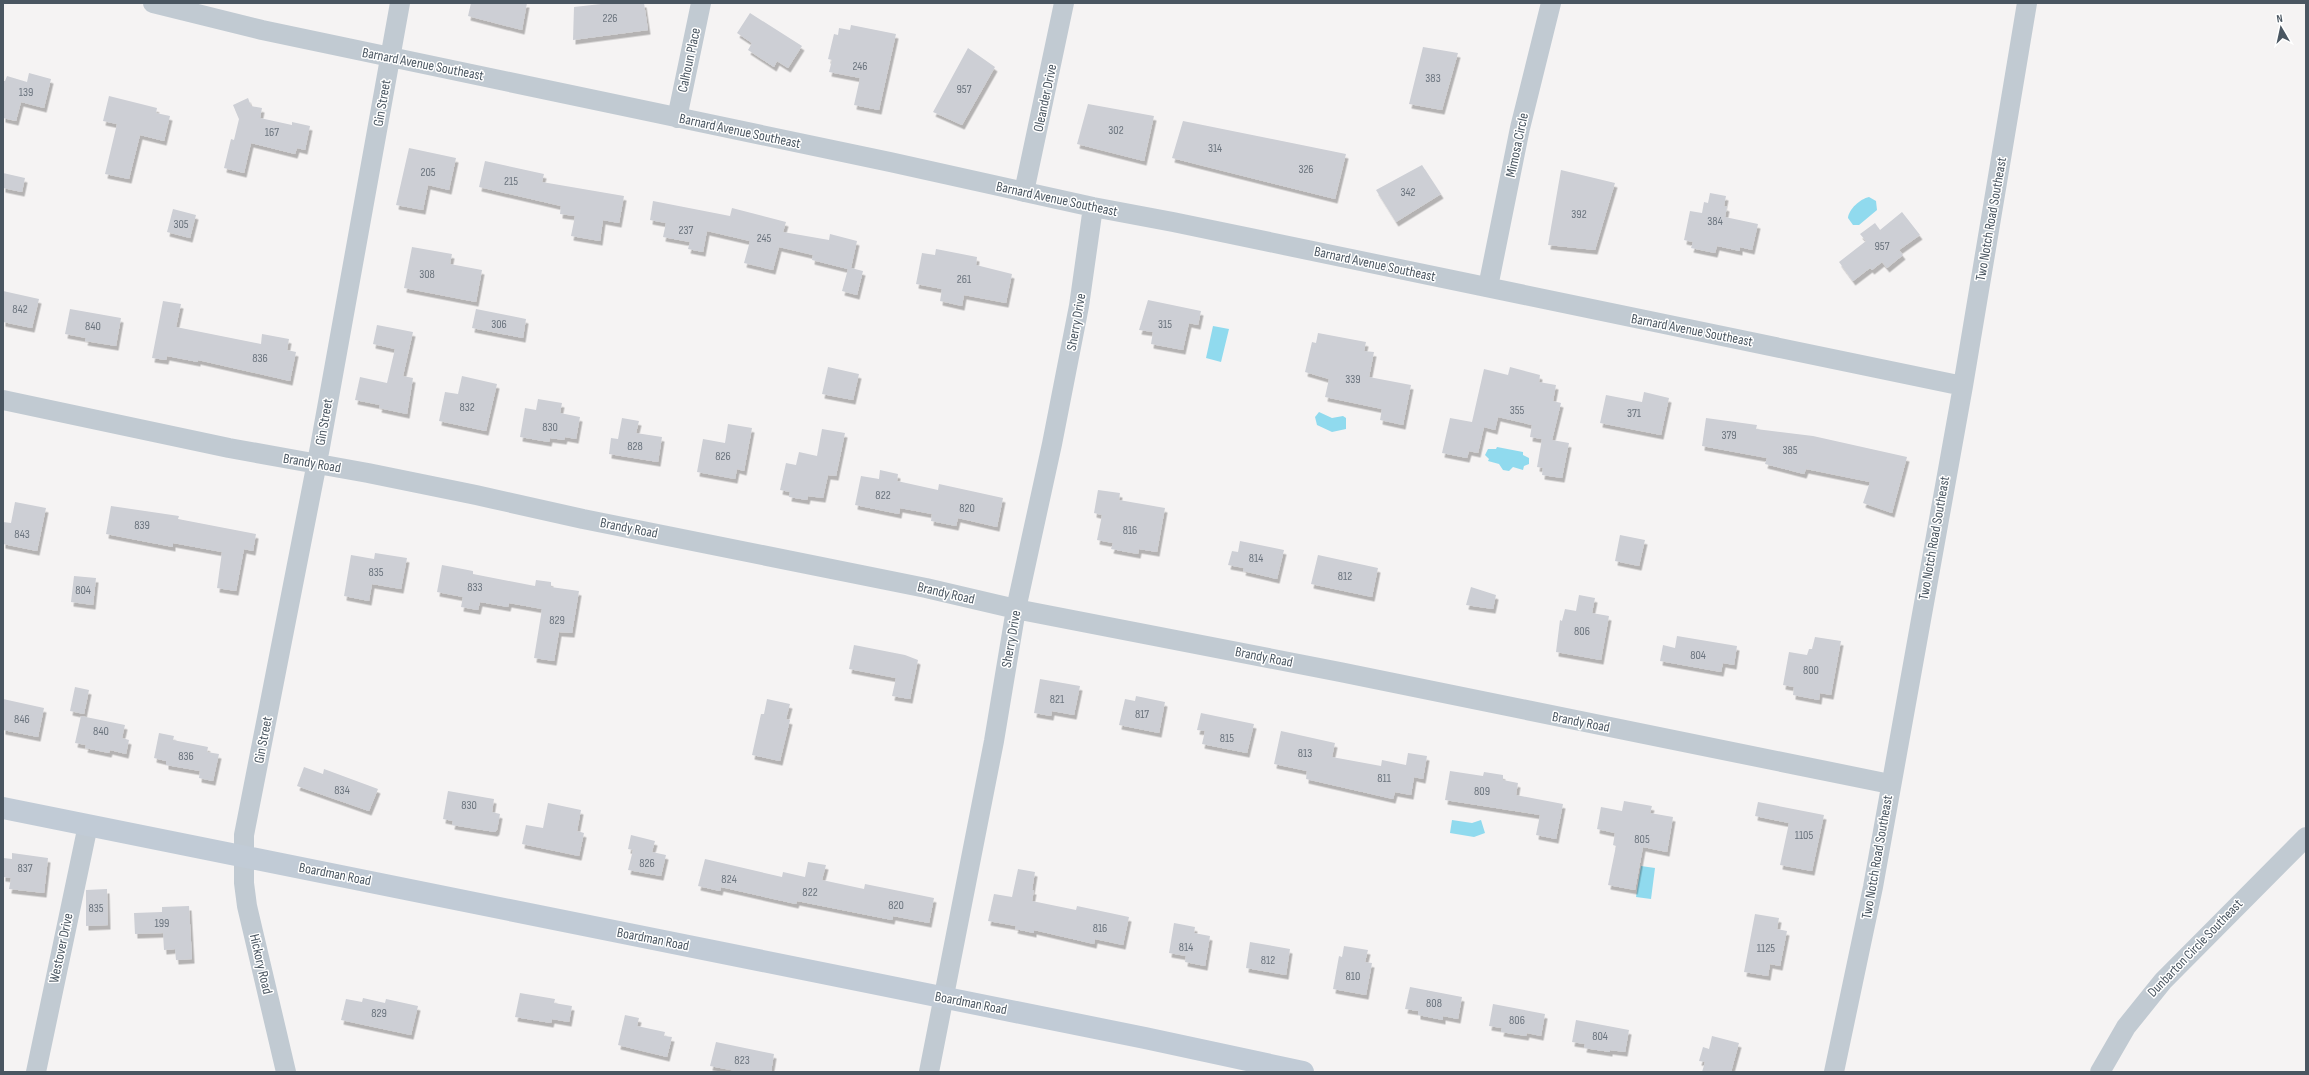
<svg xmlns="http://www.w3.org/2000/svg" width="2309" height="1075" font-family="'Sofia Sans Condensed',sans-serif">
<style>
.water{fill:#90daee}
.building{fill:#cdcfd5;filter:url(#shadow)}
.lines{fill:none;stroke-linecap:round;stroke-linejoin:round}
.street{stroke:#c1cad2;stroke-width:20}
.secondary{stroke:#c1cbd6;stroke-width:22}
.labels{text-anchor:middle;dominant-baseline:central;stroke-width:3;stroke-linejoin:round;paint-order:stroke}
.number-label{font-size:12px;fill:#6b747e}
.street-label{font-size:14px;fill:#4a5661;stroke:#fff}
</style>
<defs>
<filter id="shadow"><feDropShadow dx="2.5" dy="4.5" stdDeviation="0" flood-color="#0004"/></filter>
</defs>
<rect width="100%" height="100%" fill="#f5f3f3"/>
<path class="water" d="M1869,197l7,4 1,9 -18,15h-6l-5,-7c1,-9 12,-19 21,-21z
M1213,326l16,3 -8,33 -15,-4z
M1319,412l13,6 11,-2 3,2v11l-14,3 -15,-7 -2,-8z
M1497,447l26,5v3l6,3v6l-5,2 -1,4 -10,-3 -4,4 -6,-1 -4,-6 -11,-3 1,-2 -4,-4 3,-6h8z
M1452,820l20,3 9,-3 4,13 -11,4 -24,-4z
M1641,866l14,2 -4,31 -15,-2z"/>
<path class="building" d="M471,3h56l-5,27 -54,-14z
M610,3h34l4,27 -75,10 1,-33z
M750,13l52,33 -14,22 -11,-7 -3,6 -26,-17 4,-7 -15,-10z
M851,25l45,9 -17,76 -25,-5 6,-27 -31,-6 3,-12 -4,-1 6,-25 4,1 1,-7 11,2z
M1423,47l35,6 -16,57 -33,-6z
M968,48l27,19 -33,58 -29,-13z
M29,73l22,6 -7,29 -23,-6 -5,19 -13,-3v-37h2l2,-5 20,6z
M109,96l48,12 -1,5 14,3 -6,25 -24,-6 -11,44 -24,-5 12,-50 -14,-3z
M248,98l3,8 11,2 -2,10 32,7v-3l18,4 -5,24 -8,-2 -2,6 -44,-11 -7,30 -20,-5 7,-29 3,1 5,-21 -6,-14z
M1088,104l66,12 -10,45 -67,-17z
M1183,121l163,33 -11,45 -163,-41z
M409,148l47,10 -7,32 -21,-5 -5,25 -27,-5z
M485,161l59,13 -2,8 82,14 -5,27 -16,-3 -3,21 -29,-5 4,-20 -15,-2 1,-8 -82,-19z
M1422,165l19,29 -45,28 -20,-32z
M1561,170l54,13 -20,67 -47,-5z
M3,173l22,5 -3,14 -19,-4z
M1710,193l16,3 -2,10 3,1 -2,10 33,7 -6,26 -12,-3v4l-23,-5 -2,7 -24,-5 2,-6 -9,-2 6,-29 12,2 2,-11 4,1z
M653,201l77,15 2,-8 54,14 -3,10 46,8 1,-6 27,7 -6,27 12,3 -6,24 -15,-4 6,-22 -36,-9 1,-5 -34,-8 -6,23 -29,-7 6,-22 -43,-10 -4,21 -15,-3 2,-7 -27,-5 3,-14 -16,-3z
M173,209l23,6 -6,23 -23,-6z
M1902,212l18,23 -21,15 4,5 -16,13 -5,-6 -10,8 -2,-2 -17,13 -14,-19 27,-21 -6,-7 15,-11 5,7z
M412,247l40,7 -2,10 32,6 -6,32 -72,-14z
M936,249l41,8 -1,8 36,9 -6,29 -42,-8 -2,11 -22,-5 2,-12 -26,-5 6,-31 13,2z
M3,291l36,8 -7,29 -29,-6z
M1148,300l53,11 -3,14 -9,-2 -6,27 -32,-6 2,-12 -14,-2z
M163,301l18,3 -5,23 85,17 1,-10 27,5 -2,11 9,2 -6,29 -92,-21v2l-31,-6 -1,4 -14,-2z
M70,309l51,9 -5,28 -31,-5 1,-3 -21,-4z
M476,309l50,10 -3,19 -51,-10z
M377,325l36,7 -10,44 10,2 -6,36 -28,-6 1,-3 -25,-5 5,-23 27,6 8,-34 -22,-5z
M1318,333l48,9 -2,9 10,1 -5,25 42,8 -8,40 -23,-5 2,-11 -57,-12 4,-18 -24,-7 7,-30 4,1z
M828,367l31,7 -6,26 -31,-6z
M1510,367l30,8 -1,7 17,3 -3,16 8,2 -9,37 17,3 -7,35 -20,-3 1,-7 -6,-1 5,-28 -12,-2 2,-12 -34,-8 -3,13 -11,-3 -6,26 -9,-2 -2,7 -25,-5 8,-35 22,4 12,-53 24,6z
M462,376l35,8 -11,47 -47,-10 6,-29 13,2z
M1644,392l25,6 -8,37 -61,-12 6,-28 36,7z
M538,399l24,4 -2,10 20,4 -4,22 -11,-2 -1,3 -14,-2 -1,4 -29,-5 5,-29 11,2z
M622,418l17,3 -3,12 26,4 -4,25 -49,-8 2,-16 7,1z
M1706,418l51,7 -1,4 57,7 94,21 -15,56 -29,-10 7,-21 -64,-13 -2,5 -39,-10 2,-6 -65,-12z
M728,424l24,4 -8,43 -7,-2 -2,10 -38,-7 6,-33 22,4z
M822,429l23,4 -9,43 -8,-1 -5,23 -15,-2 -1,4 -18,-3 1,-5 -10,-2 6,-27 10,2 3,-13 18,4z
M880,470l18,4 -1,7 41,9 1,-6 64,14 -6,29 -39,-9 -2,8 -25,-5 1,-7 -32,-6 -1,6 -44,-9 6,-29 18,3z
M1098,490l22,3 -1,7 46,8 -8,44 -18,-3 -1,5 -27,-5 2,-6 -16,-3 5,-25 -8,-2z
M15,502l31,6 -9,43 -34,-7v-22l8,1z
M111,506l68,10 -1,3 78,15 -3,17 -9,-2 -8,42 -19,-3 5,-36 -49,-9v4l-67,-13z
M1620,535l25,5 -6,26 -24,-5z
M1240,541l44,9 -7,29 -34,-8 1,-3 -16,-3 4,-14 6,1z
M375,553l32,5 -6,31 -29,-5 -3,17 -25,-5 7,-41 23,4z
M1318,555l60,13 -6,29 -61,-13z
M442,565l31,6v3l62,12 1,-6 15,2v5l28,4 -7,42 -13,-1 -5,29 -20,-3 8,-49 -33,-6 -1,4 -28,-5 -2,8 -17,-3 2,-10 -26,-5z
M74,576l22,2 -3,27 -22,-3z
M1471,587l25,8 -3,14 -27,-4z
M1579,595l16,3 -3,15 17,3 -8,44 -45,-8 4,-32 2,1 3,-12 11,2z
M1677,636l60,10 -3,19 -11,-2 -2,9 -61,-11 3,-16 12,3z
M1815,637l26,4 -10,54 -11,-2 -1,7 -26,-5 1,-8 -11,-2 6,-33 18,3 2,-6h3z
M854,645l51,10 13,5 -8,39 -18,-3 4,-18 -47,-9z
M1040,679l40,7 -6,29 -22,-4 -1,5 -17,-3z
M75,687l14,3 -5,24 -14,-3z
M1136,696l29,6 -6,31 -40,-8 6,-26 10,2z
M3,699l41,9 -6,29 -35,-7z
M767,699l23,5 -4,15 4,1 -10,41 -28,-6 9,-41h3z
M1201,713l53,11 -7,29 -45,-9 3,-13 -8,-1z
M81,716l44,9 -3,13 7,2 -3,14 -16,-4 -1,3 -24,-5 1,-3 -11,-2z
M1281,731l54,12 -3,14 49,9 1,-6 24,5 2,-12 19,3 -4,23 -9,-2 -3,18 -16,-3 -2,7 -87,-20 1,-8 -33,-7z
M159,733l15,3 -1,4 35,7 -1,5 12,2 -6,27 -14,-3 1,-7 -34,-6v-4l-12,-3z
M304,767l19,7 1,-5 54,20 -9,22 -72,-25z
M1450,771l33,5 1,-4 19,3v5l15,3 -2,12 47,9 -7,35 -20,-4 4,-20 -95,-15z
M448,791l46,8 -2,13 8,2 -3,16 -2,2 -43,-7 1,-4 -10,-2z
M1624,801l28,5 -2,7 23,4 -6,35 -24,-5 -8,43 -27,-5 8,-39 -3,-1 2,-12 -18,-4 4,-22 21,4z
M1758,802l66,13 -12,56 -32,-6 9,-42 -34,-7z
M548,803l33,7 -4,21 7,2 -5,23 -57,-12 4,-19 17,3z
M631,835l24,6 -3,11 14,3 -5,21 -33,-6 5,-20 -5,-1z
M12,853l36,5 -4,35 -35,-4 2,-11 -8,-1v-19l9,1z
M705,859l77,18 1,-5 22,5 3,-15 18,3 -4,15 42,9 1,-5 69,14 -5,25 -36,-7 -1,4 -95,-19 -1,3 -75,-17 -1,4 -22,-5z
M1018,869l17,3 -3,18h2l-2,11 44,9 1,-4 52,11 -6,28 -28,-6 -1,5 -60,-14v3l-19,-4 1,-3 -28,-5 6,-27 18,3z
M107,889l1,36 -22,1v-36z
M189,906l3,53 -16,1 -1,-11 -11,1 -1,-17 -28,1 -1,-21 28,-1v-5z
M1755,914l24,4 -2,11 10,2 -7,35 -10,-2 -2,12 -24,-4z
M1174,923l21,4 -1,6 16,3 -5,30 -20,-4 1,-6 -17,-3z
M1250,942l40,7 -4,26 -40,-7z
M1344,946l24,4 -3,12 7,1 -6,32 -33,-6 6,-33 3,1z
M1410,987l52,10 -4,22 -15,-3v4l-25,-5v-4l-13,-2z
M520,993l35,6 -1,4 18,3 -3,16 -17,-3 -1,4 -36,-6z
M363,998l22,5 1,-4 32,7 -7,29 -70,-15 5,-21 16,3z
M1493,1004l52,10 -4,22 -14,-3 -1,3 -25,-4 1,-4 -13,-2z
M625,1015l14,3 -2,8 28,6 -1,4 8,1 -5,20 -49,-12z
M1576,1020l53,10 -4,22 -15,-2v2l-26,-4 1,-4 -13,-2z
M1712,1036l27,7 -8,29h-29l3,-10 -6,-1 4,-14 6,2z
M716,1042l58,12 -3,18h-30l-31,-6z"/>
<g class="lines">
<path class="street" d="M153,3l109,27 628,132 203,45 80,15 790,164
M677,118l24,-115
M1024,192l40,-189
M1488,287l32,-159 31,-125
M3,400l226,48 139,25 108,22 107,24 343,69 90,21 324,63 550,112
M36,1072l52,-247
M286,1072l-39,-166 -3,-23v-48l76,-388 80,-444
M929,1072l65,-331 22,-132 36,-165 27,-138 14,-99
M1834,1072l39,-185 90,-501 64,-383
M2100,1072l26,-45 37,-46 143,-144"/>
<path class="secondary" d="M3,808l1142,230 158,34"/>
</g>
<g class="labels">
<g class="number-label">
<text x="610" y="18">226</text>
<text x="860" y="66">246</text>
<text x="1433" y="78">383</text>
<text x="964" y="89">957</text>
<text x="26" y="92">139</text>
<text x="1116" y="130">302</text>
<text x="272" y="132">167</text>
<text x="1215" y="148">314</text>
<text x="1306" y="169">326</text>
<text x="428" y="172">205</text>
<text x="511" y="181">215</text>
<text x="1408" y="192">342</text>
<text x="1579" y="214">392</text>
<text x="1715" y="221">384</text>
<text x="181" y="224">305</text>
<text x="686" y="230">237</text>
<text x="764" y="238">245</text>
<text x="1882" y="246">957</text>
<text x="427" y="274">308</text>
<text x="964" y="279">261</text>
<text x="20" y="309">842</text>
<text x="499" y="324">306</text>
<text x="1165" y="324">315</text>
<text x="93" y="326">840</text>
<text x="260" y="358">836</text>
<text x="1353" y="379">339</text>
<text x="467" y="407">832</text>
<text x="1517" y="410">355</text>
<text x="1634" y="413">371</text>
<text x="550" y="427">830</text>
<text x="1729" y="435">379</text>
<text x="635" y="446">828</text>
<text x="1790" y="450">385</text>
<text x="723" y="456">826</text>
<text x="883" y="495">822</text>
<text x="967" y="508">820</text>
<text x="142" y="525">839</text>
<text x="1130" y="530">816</text>
<text x="22" y="534">843</text>
<text x="1256" y="558">814</text>
<text x="376" y="572">835</text>
<text x="1345" y="576">812</text>
<text x="475" y="587">833</text>
<text x="83" y="590">804</text>
<text x="557" y="620">829</text>
<text x="1582" y="631">806</text>
<text x="1698" y="655">804</text>
<text x="1811" y="670">800</text>
<text x="1057" y="699">821</text>
<text x="1142" y="714">817</text>
<text x="22" y="719">846</text>
<text x="101" y="731">840</text>
<text x="1227" y="738">815</text>
<text x="1305" y="753">813</text>
<text x="186" y="756">836</text>
<text x="1384" y="778">811</text>
<text x="342" y="790">834</text>
<text x="1482" y="791">809</text>
<text x="469" y="805">830</text>
<text x="1804" y="835">1105</text>
<text x="1642" y="839">805</text>
<text x="647" y="863">826</text>
<text x="25" y="868">837</text>
<text x="729" y="879">824</text>
<text x="810" y="892">822</text>
<text x="896" y="905">820</text>
<text x="96" y="908">835</text>
<text x="162" y="923">199</text>
<text x="1100" y="928">816</text>
<text x="1186" y="947">814</text>
<text x="1766" y="948">1125</text>
<text x="1268" y="960">812</text>
<text x="1353" y="976">810</text>
<text x="1434" y="1003">808</text>
<text x="379" y="1013">829</text>
<text x="1517" y="1020">806</text>
<text x="1600" y="1036">804</text>
<text x="742" y="1060">823</text>
</g>
<g class="street-label">
<text transform="translate(689 60) rotate(-78)">Calhoun Place</text>
<text transform="translate(423 64) rotate(11)">Barnard Avenue Southeast</text>
<text transform="translate(1045 98) rotate(-78)">Oleander Drive</text>
<text transform="translate(382 103) rotate(-80)">Gin Street</text>
<text transform="translate(740 131) rotate(12)">Barnard Avenue Southeast</text>
<text transform="translate(1517 145) rotate(-78)">Mimosa Circle</text>
<text transform="translate(1057 199) rotate(12)">Barnard Avenue Southeast</text>
<text transform="translate(1991 219) rotate(-80)">Two Notch Road Southeast</text>
<text transform="translate(1375 264) rotate(12)">Barnard Avenue Southeast</text>
<text transform="translate(1076 322) rotate(-80)">Sherry Drive</text>
<text transform="translate(1692 330) rotate(11)">Barnard Avenue Southeast</text>
<text transform="translate(324 422) rotate(-80)">Gin Street</text>
<text transform="translate(312 463) rotate(10)">Brandy Road</text>
<text transform="translate(629 528) rotate(11)">Brandy Road</text>
<text transform="translate(1934 538) rotate(-80)">Two Notch Road Southeast</text>
<text transform="translate(946 593) rotate(13)">Brandy Road</text>
<text transform="translate(1011 639) rotate(-80)">Sherry Drive</text>
<text transform="translate(1264 657) rotate(11)">Brandy Road</text>
<text transform="translate(1581 722) rotate(11)">Brandy Road</text>
<text transform="translate(263 740) rotate(-79)">Gin Street</text>
<text transform="translate(1877 857) rotate(-80)">Two Notch Road Southeast</text>
<text transform="translate(335 874) rotate(11)">Boardman Road</text>
<text transform="translate(653 939) rotate(11)">Boardman Road</text>
<text transform="translate(61 948) rotate(-78)">Westover Drive</text>
<text transform="translate(2195 948) rotate(-46)">Dunbarton Circle Southeast</text>
<text transform="translate(261 964) rotate(77)">Hickory Road</text>
<text transform="translate(971 1003) rotate(11)">Boardman Road</text>
</g>
</g>
<rect width="2309" height="1075" fill="none" stroke="#4a5661" stroke-width="8"/>
<g transform="translate(2281 28) rotate(351)" stroke="#ffffff" stroke-width="3" paint-order="stroke">
<path d="M0-3L7 15L0 10L-7 15Z" fill="#4a5661"/>
<text y="-6" font-size="11" font-weight="bold" text-anchor="middle" fill="#4a5661">N</text>
</g>
</svg>
